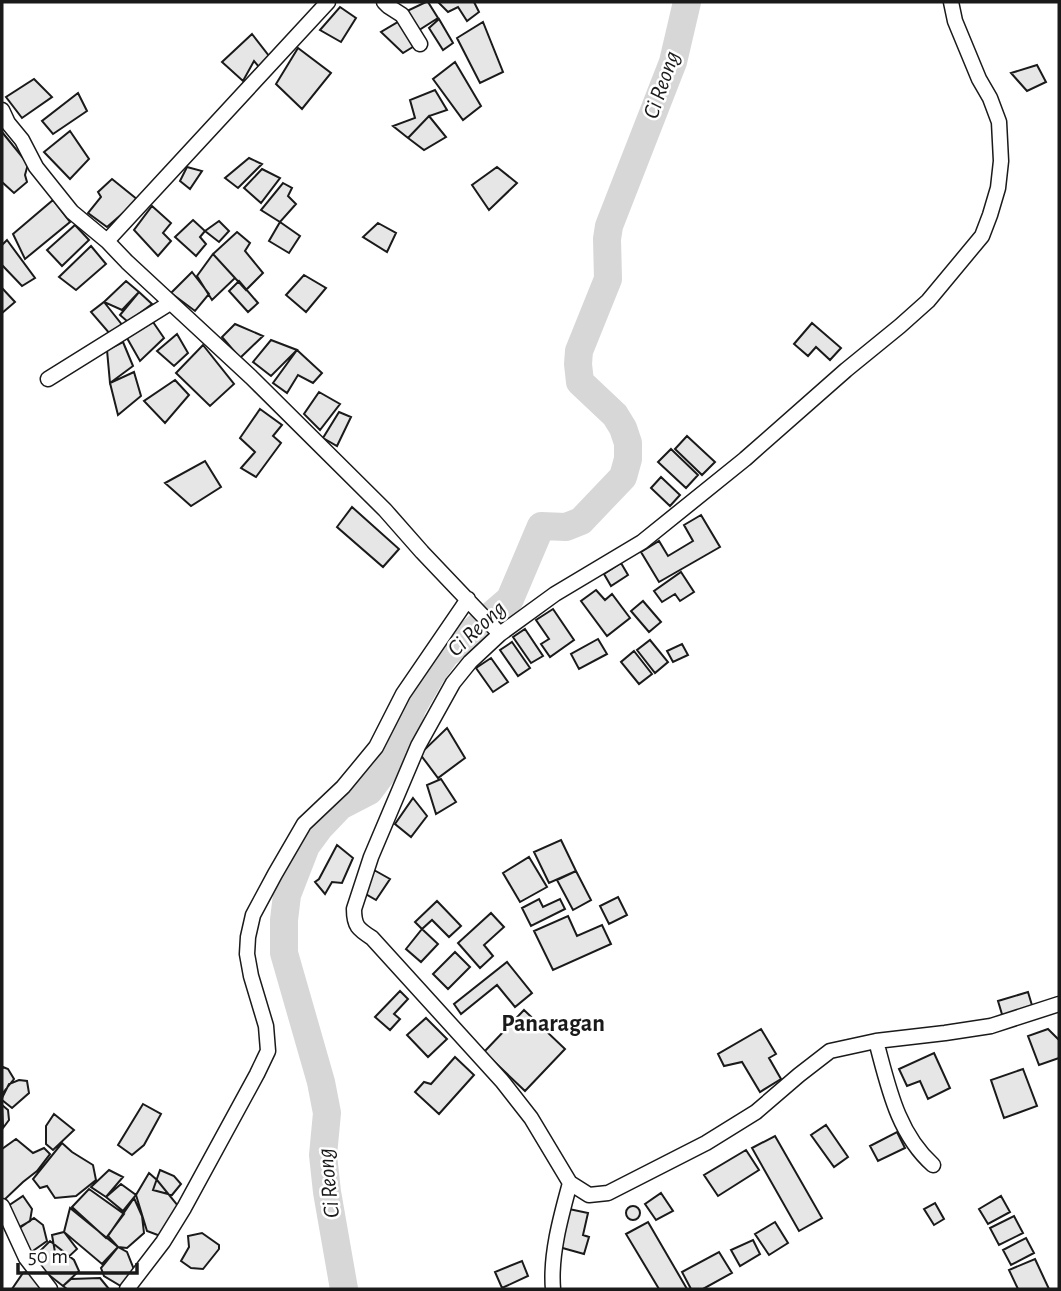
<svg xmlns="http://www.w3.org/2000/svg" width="1061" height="1291" font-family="'Alegreya Sans',sans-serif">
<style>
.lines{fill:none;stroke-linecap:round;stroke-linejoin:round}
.river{stroke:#d7d7d7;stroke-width:28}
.building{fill:#e6e6e6;stroke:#1a1a1a;stroke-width:2}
.minor-casing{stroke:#1a1a1a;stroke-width:17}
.minor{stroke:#fff;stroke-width:14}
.labels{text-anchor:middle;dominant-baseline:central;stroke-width:5;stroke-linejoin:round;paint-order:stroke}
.water-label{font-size:23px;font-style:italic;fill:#1a1a1a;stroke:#fff}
.quarter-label{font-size:24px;font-weight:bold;fill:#1a1a1a;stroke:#fff}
</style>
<rect width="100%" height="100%" fill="#fff"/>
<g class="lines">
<path class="river" d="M344,1289l-17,-97 -4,-37 4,-42 -6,-31 -37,-129v-33l3,-25 19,-49 14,-19 20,-21 29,-15 30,-40 13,-43 19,-33 14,-20 65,-56 31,-73 25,1 15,-6 42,-44 5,-18v-16l-5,-15 -8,-13 -35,-33 -2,-18 1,-13 29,-72 -1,-40 2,-13 64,-164 14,-60"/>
</g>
<path class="building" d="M426,2h2l10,16 -22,14 -9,-21z
M438,2h36l5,10 -12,9 -9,-14 -10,5z
M340,7l16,11 -15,24 -21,-12z
M403,19l13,26 -13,8 -22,-21z
M439,19l14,24 -10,7 -14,-22z
M483,22l20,50 -23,11 -23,-45z
M252,34l17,22 -10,11 -5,-6 -11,20 -21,-19z
M298,48l33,25 -29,36 -26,-25z
M455,62l26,44 -18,14 -30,-41z
M1037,65l9,17 -19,9 -16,-18z
M34,79l18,18 -30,21 -16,-21z
M435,90l12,20 -18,6 -21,22 -15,-12 22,-8 -5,-18z
M78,93l9,18 -34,23 -11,-13z
M429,116l17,21 -22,13 -16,-12z
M70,131l19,28 -19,20 -26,-27z
M2,132l26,32 -3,11 2,7 -13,11 -12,-11z
M249,158l13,6 -24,24 -13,-10z
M187,167l15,4 -12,18 -10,-8z
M497,167l20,16 -28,27 -17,-25z
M262,169l18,9 -19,25 -17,-15z
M112,179l26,21 -31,27 -19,-14 13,-16 -3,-5z
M283,183l9,5 -4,8 8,8 -16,18 -19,-12z
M53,200l17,22 -45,37 -12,-25z
M152,206l19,17 -8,10 8,8 -13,15 -24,-26z
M193,220l12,11 -5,6 6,7 -10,12 -21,-19z
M219,221l10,10 -10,11 -14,-11z
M280,222l20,14 -11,17 -20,-12z
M378,223l18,10 -9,19 -24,-15z
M75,225l14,15 -27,26 -15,-16z
M237,232l13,11 -5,8 18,22 -17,17 -33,-36z
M7,240l28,38 -13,8 -20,-21v-20z
M91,246l15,18 -30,26 -17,-13z
M213,254l22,24 -23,22 -15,-24z
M192,272l17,22 -14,17 -24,-18z
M304,275l22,13 -20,24 -20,-17z
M126,281l13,11 -17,18 -18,-8z
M239,281l19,22 -10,9 -19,-21z
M2,288l13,14 -13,11z
M139,292l13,12 -24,18 -8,-7z
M104,302l19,24 -13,8 -19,-22z
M153,322l11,16 -24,23 -13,-23z
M812,323l29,25 -11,12 -14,-13 -8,9 -14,-12z
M235,324l28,12 -23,22 -18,-21z
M177,334l11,19 -14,13 -17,-15z
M271,340l26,10 -26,26 -18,-14z
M123,342l10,24 -23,17 -3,-33z
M203,345l31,39 -24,22 -34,-33z
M297,350l25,23 -9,10 -15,-8 -11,18 -14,-10z
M134,372l7,24 -23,19 -8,-32z
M175,380l14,15 -24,28 -21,-22z
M319,392l21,12 -20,26 -16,-16z
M260,409l22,16 -9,11 8,7 -25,34 -15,-9 14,-16 -15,-14z
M339,412l12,5 -14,29 -14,-8z
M687,436l28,26 -13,13 -27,-26z
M671,449l27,26 -12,13 -28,-26z
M205,461l16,26 -30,19 -26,-23z
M661,477l19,18 -10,11 -19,-18z
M352,507l47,42 -16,18 -46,-40z
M701,515l19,32 -61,35 -18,-30 18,-11 9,15 25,-15 -9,-16z
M621,563l7,12 -17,11 -7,-12z
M681,572l13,20 -14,9 -5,-7 -13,8 -8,-11z
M596,590l9,10 7,-6 18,24 -23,18 -26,-35z
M643,601l18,21 -12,10 -18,-21z
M553,609l21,31 -24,17 -9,-13 8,-5 -13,-19z
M525,629l18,27 -12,7 -18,-26z
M598,639l9,15 -28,15 -8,-15z
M650,640l18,22 -13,11 -18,-23z
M512,642l18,26 -12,8 -18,-26z
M682,644l6,11 -15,7 -6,-11z
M634,651l18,23 -13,10 -18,-22z
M491,658l17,24 -15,10 -17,-24z
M447,728l18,30 -27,20 -18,-24z
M441,779l15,23 -20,12 -9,-29z
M413,798l14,18 -16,21 -16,-13z
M561,840l15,31 -27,12 -15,-31z
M337,845l16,13 -11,25 -10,-1 -7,12 -10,-12 4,-3z
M529,857l18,30 -27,15 -17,-29z
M374,870l16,9 -14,21 -12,-7z
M576,871l15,29 -18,10 -16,-30z
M618,897l9,18 -18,9 -9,-18z
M539,899l4,8 17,-8 5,10 -34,17 -9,-18z
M437,901l24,25 -12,11 -17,-17 -10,9 -7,-7z
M491,913l13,14 -20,18 9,11 -13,12 -22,-25z
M568,916l9,20 25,-11 9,19 -58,26 -19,-39z
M422,929l16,15 -17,18 -15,-13z
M455,952l15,15 -22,22 -15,-15z
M507,962l25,31 -17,14 -18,-22 -36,29 -7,-10z
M400,991l8,8 -14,15 6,5 -10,11 -15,-13z
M1028,992l6,20 -30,9 -6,-20z
M524,1010l41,39 -40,42 -41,-39z
M426,1018l21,21 -19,18 -21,-22z
M761,1029l15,25 -7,4 12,21 -21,13 -18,-30 -18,4 -6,-12z
M1048,1029l11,11v18l-20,7 -11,-29z
M934,1053l16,35 -22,11 -8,-18 -13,5 -8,-17z
M455,1057l19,18 -35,39 -24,-22 9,-10 7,2z
M3,1067l5,2 6,10 -12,15v-25z
M1023,1069l14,37 -33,12 -13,-38z
M19,1080l8,1 2,12 -17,15 -10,-8v-2l7,-14z
M143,1104l18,10 -17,31 -12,10 -14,-10z
M2,1105l6,5 1,10 -6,8z
M54,1114l20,16 -21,20 -7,-6v-18z
M826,1125l22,32 -14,10 -23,-32z
M897,1132l8,16 -27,13 -8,-15z
M775,1136l47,82 -23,13 -47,-83z
M16,1139l17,14 11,-5 6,6 -13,17 -14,11 -21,20v-53z
M62,1143l10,9 21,13 3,15 -20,16 -21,2 -8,-12 -7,2 -7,-9z
M746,1150l13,20 -41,26 -14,-21z
M109,1170l14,7 -17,20 -15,-10z
M160,1170l14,6 7,8 -9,11 -19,-5z
M149,1173l8,7 22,27 -16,30 -16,-6 -11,-36z
M121,1184l15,11 -13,16 -17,-14z
M89,1189l35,25 -18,24 -34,-31z
M661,1193l12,18 -17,9 -11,-16z
M23,1196l9,13 -2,12 -16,9 -12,-20z
M1001,1196l9,16 -22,12 -9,-15z
M134,1198l8,18 2,17 -17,15 -9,-1 -10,-11z
M935,1203l9,16 -10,6 -10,-16z
M626 1213a7 7 0 1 1 14 0a7 7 0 1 1-14 0Z
M70,1208l48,39 -16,17 -38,-32z
M569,1209l19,4 -5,22 6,2 -5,17 -25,-7z
M1014,1216l9,17 -24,12 -9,-17z
M34,1218l9,7 4,16 -27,19 -9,-26z
M648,1222l39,67h-28l-33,-55z
M775,1222l13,21 -19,12 -14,-21z
M64,1232l13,17 -15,14 -6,-5 -4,-23z
M202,1233l17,12v4l-16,20 -12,-1 -10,-7 8,-14 -1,-11z
M1026,1238l8,15 -23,12 -8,-15z
M753,1240l7,14 -20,12 -9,-16z
M50,1241l24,19 5,11 -16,15 -23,-18 -2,-15z
M118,1247l9,5 8,20 -11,16 -20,-12 -3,-8z
M719,1252l13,21 -29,16h-12l-9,-17z
M1035,1259l14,30h-31l-9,-19z
M522,1261l6,15 -26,12 -7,-16z
M31,1271l15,18h-34l11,-16z
M100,1278l9,11h-42l-4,-3 8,-7z"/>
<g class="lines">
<g class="minor-casing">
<path id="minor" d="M384,2l4,4 14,9 18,29
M951,2l4,19 24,58 11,19 9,24 2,39 -3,27 -8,27 -8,21 -54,65 -28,25 -54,44 -101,89 -103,83 -87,52 -55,40 -30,28 -17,21 -35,63 -47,111 -17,52c0,17 4,20 18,29l130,143 29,37 39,65 19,12 19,-2 98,-50 50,-31 43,-37 31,-24 46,-10 69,-8 46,-7 68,-22
M2,110l6,13 14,17 14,27 36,45 35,29 20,21 124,115 134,133 37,42 78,82
M107,241l221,-239
M48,379l122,-76
M876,1041c12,44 21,92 57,124
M2,1206l24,52 24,31
M127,1289l36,-47 21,-34 73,-134 11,-23 -2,-25 -15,-50 -4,-22 1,-17 5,-22 22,-41 29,-50 39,-37 33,-40 27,-53 65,-95
M553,1289c-3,-34 8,-73 17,-106"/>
</g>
<use href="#minor" class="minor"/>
</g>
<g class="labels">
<g class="water-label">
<text transform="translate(662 85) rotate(-71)">Ci Reong</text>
<text transform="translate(477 629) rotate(-43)">Ci Reong</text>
<text transform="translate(329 1183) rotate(-96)">Ci Reong</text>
</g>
<g class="quarter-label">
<text x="553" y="1024">Panaragan</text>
</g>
</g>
<rect width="1061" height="1291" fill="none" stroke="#1a1a1a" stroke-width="7"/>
<path d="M18 1263v10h119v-10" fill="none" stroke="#1a1a1a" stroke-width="3.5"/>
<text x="28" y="1263" font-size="21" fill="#1a1a1a" stroke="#ffffff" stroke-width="5" paint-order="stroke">50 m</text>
</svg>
